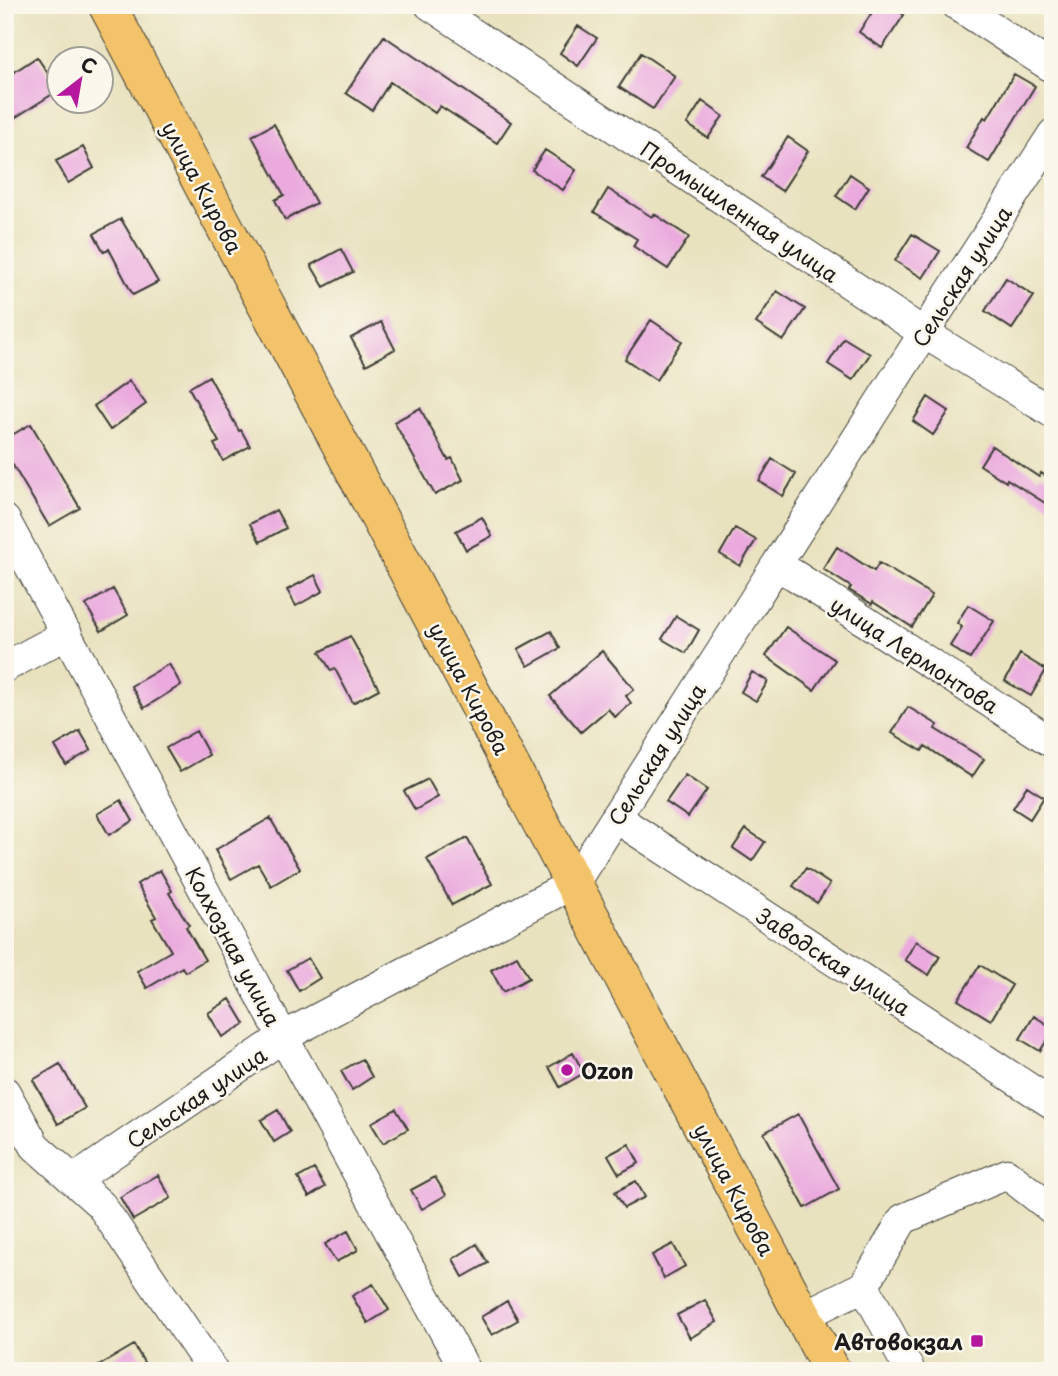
<svg xmlns="http://www.w3.org/2000/svg" width="1058" height="1376" font-family="'Playpen Sans',sans-serif">
<style>
.building{fill:#eaaade}
.lines{fill:none;stroke-linecap:round;stroke-linejoin:round}
.minor-casing{stroke:#3b3a34;stroke-width:32}
.major-casing{stroke:#3b3a34;stroke-width:39}
.minor{stroke:#fff;stroke-width:30}
.major{stroke:#f2c36a;stroke-width:37}
.poi-dot{fill:#b5179e;stroke:#fbf7ec;stroke-width:2.5}
.labels{text-anchor:middle;dominant-baseline:central;stroke-width:5;stroke-linejoin:round;paint-order:stroke}
.street-label{font-size:21px;fill:#1c1c1c;stroke:#fbf7ec}
.poi-label{font-size:21px;font-weight:bold;fill:#1c1c1c;stroke:#fbf7ec;text-anchor:start}
</style>
<rect width="100%" height="100%" fill="#fbf7ec"/>
<filter id="ink" filterUnits="userSpaceOnUse"><feTurbulence type="fractalNoise" baseFrequency=".0143" numOctaves="2"/><feDisplacementMap in="SourceGraphic" scale="14" xChannelSelector="R" yChannelSelector="G"/><feConvolveMatrix kernelMatrix="1 2 1 2 8 2 1 2 1" color-interpolation-filters="sRGB"/></filter>
<filter id="wash" filterUnits="userSpaceOnUse"><feTurbulence type="fractalNoise" baseFrequency=".00686" numOctaves="4" result="noise"/><feDisplacementMap in="SourceGraphic" scale="28" xChannelSelector="R" yChannelSelector="G"/><feGaussianBlur stdDeviation="1.57" result="paint"/><feColorMatrix in="noise" values="0 0 0 0 0 0 0 0 0 0 0 0 0 0 0 0 0 1.4 0 .05"/><feComposite in="paint" operator="in"/></filter>
<g filter="url(#wash)">
<rect width="100%" height="100%" fill="#e9e2bf"/>
<g id="blocks">
<path class="building" d="M877,5h13l14,10 -22,33 -23,-16z
M578,26l19,12 -19,28 -18,-13z
M384,36l127,86 -14,21 -57,-37 -5,7 -45,-31 -18,28 -26,-17z
M641,53l34,23 -22,33 -34,-22z
M37,57l22,33 -54,34v-46z
M1014,74l21,12 -46,76 -23,-14 18,-31 3,2z
M702,101l21,15 -15,22 -21,-14z
M274,124l42,79 -31,17 -10,-20 9,-5 -32,-59z
M788,137l20,14 -26,40 -21,-14z
M83,147l11,21 -26,15 -12,-22z
M545,150l31,20 -13,20 -31,-20z
M850,174l19,13 -14,22 -19,-13z
M608,189l44,28 2,-3 35,23 -21,32 -35,-23 4,-7 -43,-27z
M121,219l37,63 -25,13 -24,-46 -5,3 -10,-18z
M912,234l28,17 -17,27 -28,-17z
M341,249l12,23 -29,15 -13,-22z
M1006,278l28,18 -22,33 -27,-18z
M777,291l28,18 -22,32 -27,-18z
M651,320l31,21 -26,39 -31,-21z
M381,322l14,27 -29,16 -15,-27z
M844,338l26,16 -17,26 -25,-16z
M209,376l30,55 2,-1 9,16 -27,15 -9,-17 5,-2 -30,-54z
M129,381l17,23 -36,26 -16,-24z
M928,397l21,14 -16,24 -20,-14z
M420,408l28,52 4,-2 11,22 -28,15 -41,-73z
M31,424l49,84 -31,18 -44,-74v-13z
M992,446l47,31 2,-4 12,7v28l-46,-29 -1,3 -26,-17z
M772,459l24,15 -13,22 -24,-15z
M276,510l10,18 -26,14 -10,-18z
M482,517l10,19 -26,14 -10,-19z
M735,528l21,12 -16,26 -20,-12z
M837,547l37,24 5,-8 53,32 -20,32 -39,-25 -1,2 -23,-14 2,-3 -28,-18z
M315,575l8,16 -27,15 -9,-16z
M113,589l15,26 -27,16 -15,-26z
M968,605l26,16 -24,38 -20,-13 12,-19 -5,-4z
M676,616l23,14 -13,23 -24,-14z
M786,627l49,33 -21,30 -48,-34z
M551,631l9,17 -32,18 -10,-17z
M350,636l29,53 -26,14 -18,-34 -4,2 -11,-19z
M602,651l32,38 -8,7 5,7 -16,14 -7,-8 -27,23 -31,-36z
M1020,654l26,16 -15,26 -26,-15z
M169,664l12,21 -37,23 -13,-22z
M752,672l16,9 -12,20 -15,-9z
M908,707l30,18 -3,4 49,30 -12,18 -47,-31 -3,5 -30,-18z
M80,731l11,19 -25,15 -11,-19z
M196,731l13,24 -29,17 -14,-24z
M685,775l22,15 -19,27 -22,-15z
M428,779l10,18 -23,13 -11,-19z
M1027,786l17,11 -14,22 -17,-11z
M121,800l12,21 -24,14 -12,-21z
M270,818l30,51 -29,17 -13,-22 -27,15 -16,-29z
M746,829l19,13 -13,19 -19,-13z
M467,838l25,46 -40,21 -25,-46z
M806,868l24,16 -13,19 -24,-17z
M160,870l12,21 -3,2 20,32 -3,2 19,33 -20,12 -3,-5 -35,21 -10,-17 34,-20 -19,-32 4,-2 -19,-33z
M916,941l24,15 -11,19 -24,-15z
M517,956l12,22 -26,14 -12,-22z
M308,958l12,20 -21,13 -12,-21z
M980,965l32,20 -21,35 -33,-20z
M230,999l15,25 -23,13 -14,-24z
M1034,1016l19,12v3l-13,20 -20,-12z
M573,1053l11,20 -24,14 -11,-20z
M362,1059l10,18 -20,13 -11,-19z
M60,1064l25,44 -27,16 -25,-44z
M396,1109l12,20 -25,14 -12,-20z
M278,1110l12,22 -16,10 -13,-22z
M798,1114l41,75 -34,19 -41,-75z
M629,1144l10,19 -20,11 -11,-19z
M314,1169l11,18 -16,10 -11,-19z
M158,1175l13,23 -38,22 -13,-23z
M435,1177l11,18 -24,14 -11,-19z
M636,1181l9,16 -21,11 -9,-16z
M348,1231l10,19 -22,12 -11,-18z
M477,1244l11,19 -25,14 -10,-18z
M673,1244l12,22 -21,12 -12,-23z
M373,1284l16,26 -21,13 -16,-27z
M705,1300l12,22 -27,16 -13,-23z
M507,1301l11,19 -26,15 -11,-18z
M134,1345l15,26h-59z"/>
</g>
</g>
<g filter="url(#ink)">
<use href="#blocks" fill-opacity="0" stroke="#3b3a34" stroke-width="2"/>
<g class="lines">
<g class="minor-casing">
<path id="minor" d="M430,5l494,328 129,80
M957,5l96,63
M5,520l278,517 183,334
M776,566l18,9 259,168
M5,667l62,-33
M617,814l13,13 423,277
M5,1092l30,54 66,59 112,166
M74,1180l209,-143 291,-154 355,-558 124,-191
M864,1286l46,85
M803,1316l61,-30 39,-67 104,-45 46,36"/>
</g>
<g class="major-casing">
<path id="major" d="M107,5l725,1366"/>
</g>
<use href="#minor" class="minor"/>
<use href="#major" class="major"/>
</g>
</g>
<g class="poi-dot">
<circle cx="567" cy="1070" r="7"/>
<rect x="970" y="1334" width="14" height="14" rx="3.5"/>
</g>
<g class="labels">
<g class="street-label">
<text transform="translate(203 187) rotate(62)">улица Кирова</text>
<text transform="translate(740 211) rotate(34)">Промышленная улица</text>
<text transform="translate(961 276) rotate(-57)">Сельская улица</text>
<text transform="translate(915 654) rotate(33)">улица Лермонтова</text>
<text transform="translate(470 688) rotate(62)">улица Кирова</text>
<text transform="translate(656 754) rotate(-58)">Сельская улица</text>
<text transform="translate(234 946) rotate(62)">Колхозная улица</text>
<text transform="translate(834 961) rotate(33)">Заводская улица</text>
<text transform="translate(196 1097) rotate(-34)">Сельская улица</text>
<text transform="translate(735 1189) rotate(62)">улица Кирова</text>
</g>
<g class="poi-label">
<text x="581" y="1070">Ozon</text>
<text x="963" y="1341" text-anchor="end">Автовокзал</text>
</g>
</g>
<rect width="1058" height="1376" fill="none" stroke="#fbf7ec" stroke-width="28"/>
<g transform="translate(80 80) rotate(31)"><circle r="33" fill="#fbf7ec" stroke="#a29f99" stroke-width="2"/>
<path d="M0-5L12 26L0 18L-12 26Z" fill="#b5179e"/>
<text y="-10" font-size="19" font-weight="bold" text-anchor="middle" fill="#1c1c1c">С</text>
</g>
</svg>
